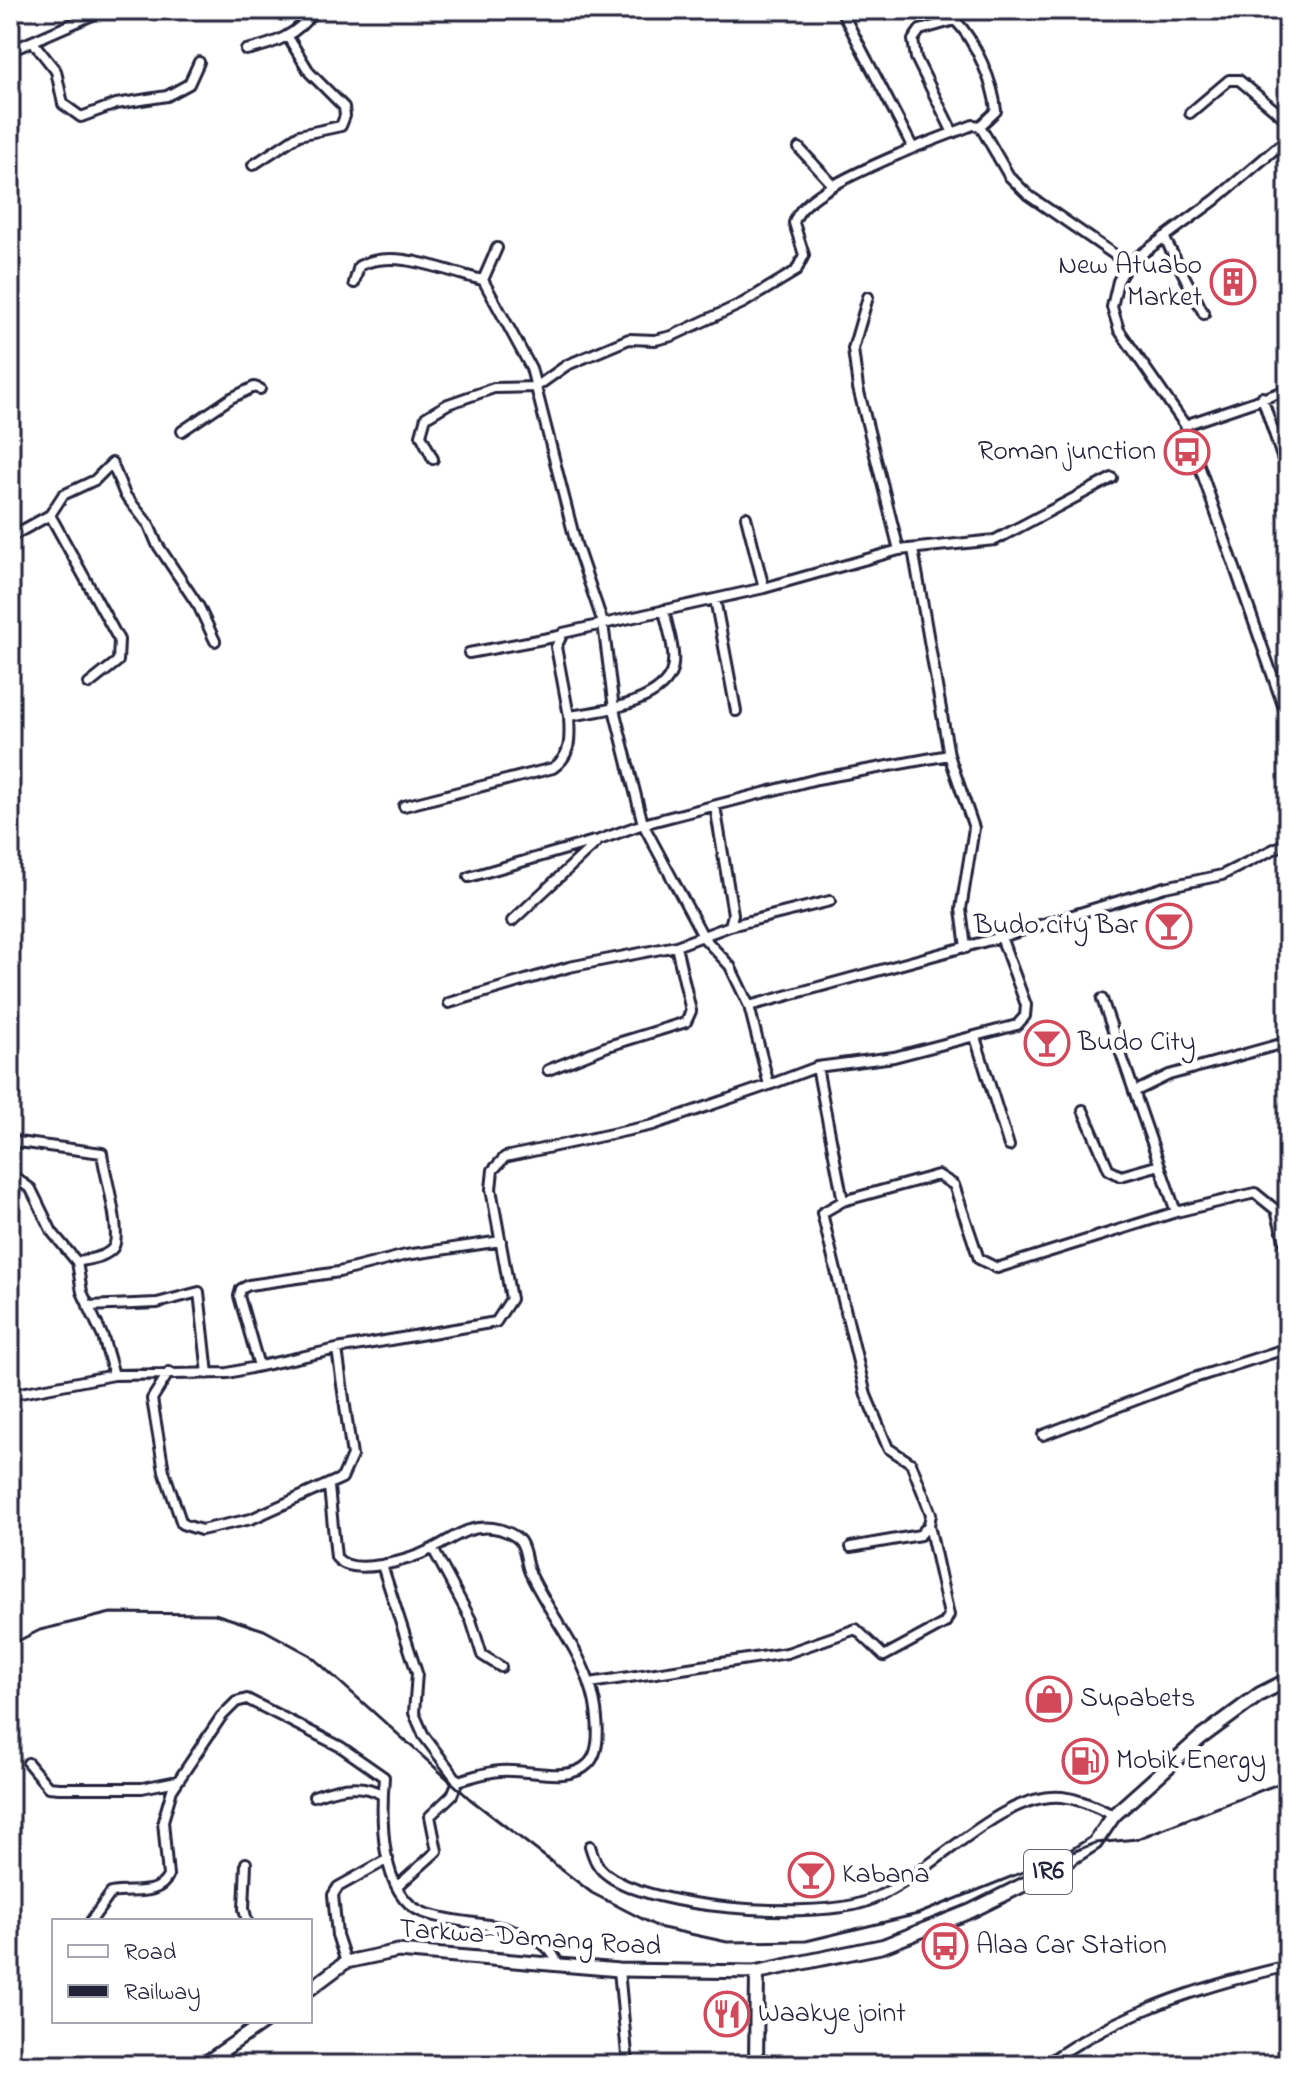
<svg xmlns="http://www.w3.org/2000/svg" width="1298" height="2075" font-family="'Indie Flower',sans-serif">
<style>
.lines{fill:none;stroke-linecap:round;stroke-linejoin:round}
.minor-casing{stroke:#22223b;stroke-width:14}
.secondary-casing{stroke:#22223b;stroke-width:17}
.primary-casing{stroke:#22223b;stroke-width:18}
.minor{stroke:#fff;stroke-width:8}
.secondary{stroke:#fff;stroke-width:11}
.primary{stroke:#fff;stroke-width:12}
.rail{stroke:#22223b;stroke-width:3}
.labels{text-anchor:middle;dominant-baseline:central;stroke-width:8;stroke-linejoin:round;paint-order:stroke}
.shield{fill:#fff;stroke:#646476;stroke-width:2}
.shield-label{font-size:26px;font-weight:bold;fill:#22223b}
.poi-label{font-size:28px;fill:#22223b;stroke:#fff;text-anchor:start}
.street-label{font-size:28px;fill:#22223b;stroke:#fff}
</style>
<rect width="100%" height="100%" fill="#fff"/>
<filter id="ink" filterUnits="userSpaceOnUse"><feTurbulence type="fractalNoise" baseFrequency=".0125" numOctaves="2"/><feDisplacementMap in="SourceGraphic" scale="16" xChannelSelector="R" yChannelSelector="G"/><feConvolveMatrix kernelMatrix="1 2 1 2 8 2 1 2 1" color-interpolation-filters="sRGB"/></filter>
<g filter="url(#ink)">
<g class="lines">
<g class="minor-casing">
<path id="minor" d="M841,10l72,138 60,-23 7,1 29,50 19,19 100,69
M33,42l23,29 7,33 18,13 35,-13 51,-8 22,-12 10,-22
M246,50c29,-6 51,-15 69,-40
M10,51l94,-41
M1190,113l39,-33h10l49,41
M953,133l-37,-75 -3,-18 7,-10 35,-10c20,20 39,64 41,91l-16,15
M1288,138l-73,62 -87,64 -10,17 -6,26 7,23 66,95 103,295
M799,148l34,37
M253,165l46,-30 42,-9 4,-10 -1,-9 -34,-34 -22,-36
M1164,237l40,77
M497,248l-14,32 48,88 45,176 27,79 11,86 29,115 61,114 26,28 19,40
M354,283l5,-17c36,-19 87,6 124,14
M868,297l-15,52 5,39 41,162
M1262,397l26,78
M1185,425l103,-35
M182,431l49,-33 23,-11 6,2
M433,459l-12,-24 5,-18 22,-13 46,-16 42,-1 31,-22 62,-26 26,1 17,-4 71,-33 53,-32 8,-16 -10,-32c7,-31 91,-62 119,-75
M112,463l13,32 24,30 8,19 42,63 16,34
M50,515l69,125 -1,21 -29,23
M10,537l40,-22 13,-20 32,-15 17,-17
M913,549l36,206 25,73 -13,81 5,39
M764,588l135,-38 96,-10 117,-62
M715,599l21,112
M469,653l90,-17
M569,716l-13,-69 7,-14 201,-45 -18,-71
M404,806l149,-38c19,-13 17,-30 16,-52 28,-4 89,-12 102,-43 7,-18 -4,-46 -7,-63
M469,877l125,-36
M512,921l87,-81 44,-16 174,-45 132,-24
M730,926l100,-25
M1102,999l74,213
M449,1003l120,-36 107,-21 54,-20 3,-12 -18,-108
M975,1037l34,109
M817,1067l77,-10 123,-32 8,-9 1,-11 -25,-68 164,-50 57,-12 66,-33
M548,1070l60,-24 78,-24 5,-11 -15,-65
M1134,1092l35,-17 119,-33
M1083,1110l26,60 12,6 39,-11
M10,1141l92,12c2,19 21,81 11,95 -8,10 -25,11 -36,14
M10,1174l21,15 21,43 25,30 5,30 21,45 11,38 114,-2 109,-24 159,-27 15,-23 -20,-110 2,-19 12,-13 148,-32 116,-40
M843,1201l-26,-134 -48,18 -20,-79 252,-69
M88,1306l69,-3 42,-11 9,82
M259,1366l-20,-70 2,-7 8,-4 90,-13 67,-17 95,-14
M169,1372l-17,27 12,72 18,53 19,6 50,-11 91,-41 10,-22 -15,-107
M10,1395l104,-20
M1043,1435l148,-56 97,-31
M329,1487l7,70c16,21 74,3 96,-8 21,-10 34,-24 61,-21 9,1 21,6 27,13 7,10 5,24 11,34 17,36 45,69 58,107 7,19 16,66 -1,82 -20,20 -62,4 -88,7 -14,1 -28,6 -42,10
M851,1547l69,-12 9,-10 2,-11 -20,-51 -23,-15 -22,-53 -44,-182 21,-12 95,-26 16,10 25,74 18,9 179,-56 79,-19 21,17 12,43
M433,1549l38,71 11,35 19,12
M382,1565l35,108 -3,40 10,23 34,45 -6,14 -22,21 7,35 -39,35
M590,1683l197,-30 69,-24 28,27 61,-33 4,-8 -20,-90
M28,1763l20,24 11,1h83l35,-7
M314,1796c21,-8 48,-15 68,-1
M590,1846c4,13 7,22 19,30 47,33 189,41 245,29 66,-14 140,-114 208,-108 19,2 35,11 52,18
M246,1863l-2,46 3,12
M91,1921l20,-28c20,-4 48,4 57,-17l-5,-55 9,-31 49,-73 15,-15 11,-3 94,48 43,30c-3,37 -5,117 38,135 31,12 69,9 102,22 18,7 28,15 35,32
M346,1962l-9,-27 -4,-40 5,-8 50,-28
M619,1970l9,95
M1045,2065c71,-52 158,-79 243,-99"/>
</g>
<g class="secondary-casing">
<path id="secondary" d="M310,1989l36,-27 52,-11 221,19 138,2
M202,2065l64,-44"/>
</g>
<g class="primary-casing">
<path id="primary" d="M756,2065l1,-93 126,-26 88,-35 80,-40 44,-28 19,-28 85,-76 61,-45 28,-14"/>
</g>
<use href="#minor" class="minor"/>
<use href="#secondary" class="secondary"/>
<use href="#primary" class="primary"/>
<path class="rail" d="M10,1645l30,-15 71,-17 104,1 49,16 46,25 160,144 122,94 66,34 69,15 79,-1 112,-27 177,-71 42,-4 151,-59"/>
</g>
</g>
<defs>
<g id="building-ring" transform="scale(2.3)"><circle r="9.5" fill="#fff" stroke="#d1495b" stroke-width="1.5"/><path d="M-4-6H4V6H1V3H-1V6H-4ZM-2.5-4.3h1.7v1.8h-1.7ZM.8-4.3h1.7v1.8H.8ZM-2.5-1h1.7V.8h-1.7ZM.8-1h1.7V.8H.8Z" fill="#d1495b"/></g>
<g id="bus-ring" transform="scale(2.3)"><circle r="9.5" fill="#fff" stroke="#d1495b" stroke-width="1.5"/><path d="M-5-6H5V4H4V6H2V4H-2V6H-4V4H-5ZM-3.5-4V0h7V-4ZM-3.5 1.2v1.5H-2V1.2ZM2 1.2v1.5H3.5V1.2Z" fill="#d1495b"/></g>
<g id="bar-ring" transform="scale(2.3)"><circle r="9.5" fill="#fff" stroke="#d1495b" stroke-width="1.5"/><path d="M-6-5H6L.8 .8V4.5H3.5V6h-7V4.5H-.8V.8Z" fill="#d1495b"/></g>
<g id="shop-ring" transform="scale(2.3)"><circle r="9.5" fill="#fff" stroke="#d1495b" stroke-width="1.5"/><path d="M-5-2.5h2.3a2.7 3.5 0 0 1 5.4 0H5L5.5 6h-11ZM-1.5-2.5h3a1.5 2.3 0 0 0-3 0Z" fill="#d1495b"/></g>
<g id="fuel-ring" transform="scale(2.3)"><circle r="9.5" fill="#fff" stroke="#d1495b" stroke-width="1.5"/><path d="M-5.5-6h7V0h2V4h1.3V-2.5L3-4.5l.8-.8L6-3V5H2.5V1h-1V6h-7ZM-4.2-4.7v3.2H.2V-4.7Z" fill="#d1495b"/></g>
<g id="restaurant-ring" transform="scale(2.3)"><circle r="9.5" fill="#fff" stroke="#d1495b" stroke-width="1.5"/><path d="M-5-6h1v4h1v-4h1v4h1v-4h1v5L-1.5 .5V6h-2V.5L-5-1ZM5-6V6H3V1.5H1.5Q1.5-4 5-6Z" fill="#d1495b"/></g>
</defs>
<g fill-rule="evenodd">
<use href="#building-ring" x="1233" y="282"/>
<use href="#bus-ring" x="1187" y="452"/>
<use href="#bar-ring" x="1169" y="926"/>
<use href="#bar-ring" x="1047" y="1043"/>
<use href="#shop-ring" x="1049" y="1699"/>
<use href="#fuel-ring" x="1085" y="1761"/>
<use href="#bar-ring" x="811" y="1875"/>
<use href="#bus-ring" x="945" y="1946"/>
<use href="#restaurant-ring" x="727" y="2014"/>
</g>
<g class="labels">
<rect class="shield" x="1024" y="1850" width="48" height="44" rx="6"/>
<g class="shield-label">
<text x="1048" y="1872">IR6</text>
</g>
<g class="poi-label">
<text x="1202" y="266" text-anchor="end">New Atuabo<tspan x="1202" dy="32">Market</tspan></text>
<text x="1156" y="452" text-anchor="end">Roman junction</text>
<text x="1138" y="926" text-anchor="end">Budo city Bar</text>
<text x="1078" y="1043">Budo City</text>
<text x="1080" y="1699">Supabets</text>
<text x="1116" y="1761">Mobik Energy</text>
<text x="842" y="1875">Kabana</text>
<text x="976" y="1946">Alaa Car Station</text>
<text x="758" y="2014">Waakye joint</text>
</g>
<g class="street-label">
<text transform="translate(530 1939) rotate(4)">Tarkwa-Damang Road</text>
</g>
</g>
<rect width="1298" height="2075" fill="none" stroke="#fff" stroke-width="40"/>
<rect x="20" y="20" width="1258" height="2035" fill="none" stroke="#22223b" stroke-width="3" filter="url(#ink)"/>
<rect x="52" y="1919" width="260" height="104" fill="#ffffff" stroke="#a7a7b1" stroke-width="2"/>
<rect x="68" y="1945" width="40" height="12" fill="#ffffff" stroke="#a7a7b1" stroke-width="2"/>
<text x="124" y="1959" font-size="24" fill="#22223b">Road</text>
<rect x="68" y="1985" width="40" height="12" fill="#22223b" stroke="#a7a7b1" stroke-width="2"/>
<text x="124" y="1999" font-size="24" fill="#22223b">Railway</text>
</svg>
